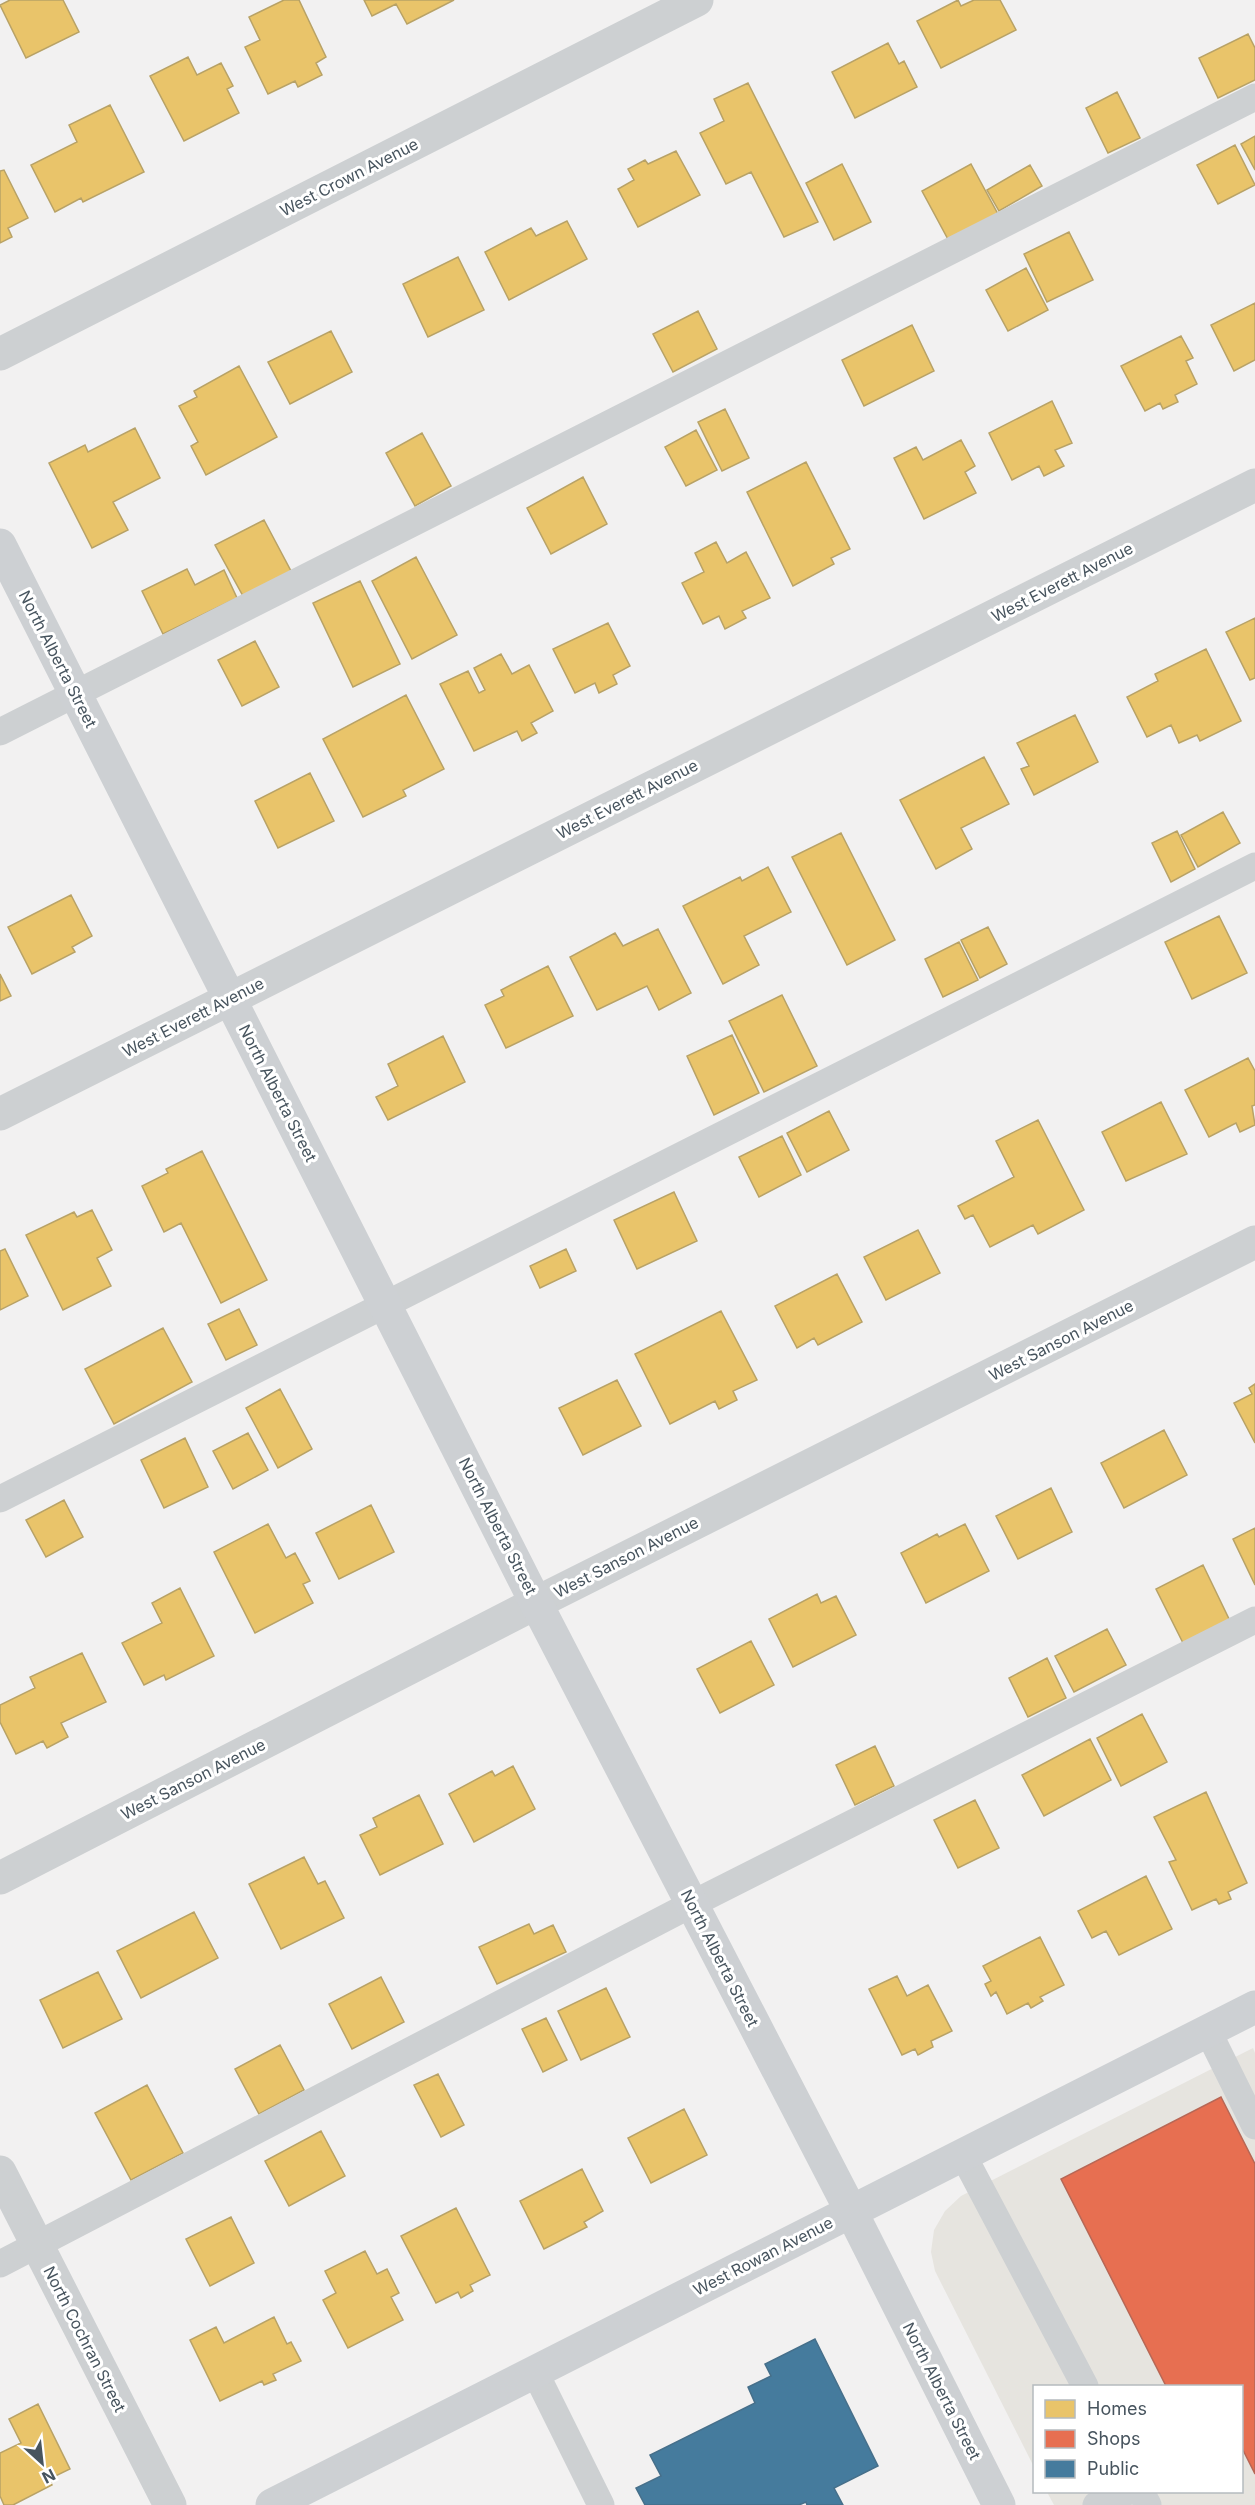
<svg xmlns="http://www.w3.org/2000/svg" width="1255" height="2505" font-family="Inter,sans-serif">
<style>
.commercial{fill:#e6e4df}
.homes{fill:#e9c46a;stroke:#b8a266;stroke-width:1.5}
.shops{fill:#e76f51;stroke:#b76755;stroke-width:1.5}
.public{fill:#457b9d;stroke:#466f8a;stroke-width:1.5}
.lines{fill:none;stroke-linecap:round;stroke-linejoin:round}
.lane{stroke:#cdd0d2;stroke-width:27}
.street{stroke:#cdd0d2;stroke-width:33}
.secondary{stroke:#cdd0d3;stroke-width:33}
.labels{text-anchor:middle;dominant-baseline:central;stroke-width:6;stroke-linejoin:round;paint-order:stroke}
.street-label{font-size:16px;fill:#47545e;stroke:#fff}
</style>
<rect width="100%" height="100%" fill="#f2f1f1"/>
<path class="commercial" d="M1253,2048l2,5v452h-201l-7,-13h195v-106h-208v81l-99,-196 -4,-19 3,-22 11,-19 16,-15z"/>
<path class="homes" d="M10,0h53l16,32 -53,26 -26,-53z
M284,0h15l27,57 -10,6 6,12 -24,12 -3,-6 -27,13 -23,-47 15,-7 -11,-23z
M364,0h90l-47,24 -11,-20 -24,12z
M958,0l3,6 13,-6h26l16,30 -75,38 -24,-47z
M1248,34l7,14v32l-37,18 -19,-40z
M888,43l11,21 5,-3 13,26 -62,31 -23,-46z
M188,57l9,18 24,-12 12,23 -6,3 12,24 -55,28 -34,-65z
M748,83l70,139 -34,15 -33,-65 -25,12 -26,-51 24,-12 -10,-22z
M1117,92l23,46 -32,15 -22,-45z
M110,105l34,67 -61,30 -2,-4 -26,14 -24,-47 46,-23 -8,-17z
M1255,136v34l-14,-26z
M1235,145l20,40 -37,19 -21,-39z
M676,151l24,44 -62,32 -20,-38 16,-9 -6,-11 17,-9 3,4z
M842,164l29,58 -37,18 -28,-57z
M971,164l28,52 -49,27 -28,-52z
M1030,165l12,21 -43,25 -12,-21z
M4,170l24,48 -20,10 4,9 -12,6v-72z
M567,221l20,38 -78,41 -24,-48 46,-24 5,8z
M1069,232l24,48 -46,22 -23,-48z
M458,257l26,53 -56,27 -25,-53z
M1026,268l22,42 -40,21 -22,-41z
M1255,303v57l-21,11 -23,-46z
M698,311l19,38 -44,23 -20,-38z
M912,325l22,46 -70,35 -22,-46z
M331,331l21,41 -62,32 -22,-42z
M1181,336l12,22 -7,3 11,23 -22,11 3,7 -15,7 -3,-6 -15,8 -24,-45z
M239,366l38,71 -71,38 -15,-29 7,-4 -19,-36 18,-9 -3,-6z
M1052,401l20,42 -17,7 9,16 -20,10 -5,-10 -27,14 -23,-47z
M725,409l24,49 -27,13 -24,-49z
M135,428l25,50 -47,24 15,28 -36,18 -43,-85 36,-18 3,7z
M696,430l21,40 -31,16 -21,-39z
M422,433l29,53 -36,20 -29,-53z
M961,440l14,26 -10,6 11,21 -52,26 -30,-61 22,-11 7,13z
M806,462l44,87 -19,9 3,6 -41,22 -46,-94z
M583,477l24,47 -56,30 -24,-46z
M264,520l27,51 -48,25 -28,-51z
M716,542l11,21 19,-11 24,46 -28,13 4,7 -21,11 -6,-13 -16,8 -21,-41 22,-11 -9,-19z
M416,557l41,78 -45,24 -40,-78z
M187,569l8,16 29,-15 13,28 -74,36 -21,-43z
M360,581l40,83 -47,23 -40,-84z
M1255,618v60l-5,2 -24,-48z
M608,623l22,43 -17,9 4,9 -18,9 -4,-10 -20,10 -22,-44z
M255,641l24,46 -37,19 -24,-46z
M1206,649l35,72 -41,20 -3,-6 -18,8 -8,-18 -24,12 -20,-40 31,-16 -3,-7z
M501,654l11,20 17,-9 24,46 -22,12 6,10 -15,8 -5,-10 -43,20 -34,-67 28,-13 11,22 6,-3 -11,-22z
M406,695l38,74 -41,21 3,6 -43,21 -40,-78z
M1075,715l23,47 -64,33 -13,-26 8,-3 -12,-23z
M984,757l25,47 -48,24 11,21 -36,20 -36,-69z
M310,773l24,48 -56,27 -23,-47z
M1223,812l17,31 -42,24 -17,-32z
M1177,831l18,38 -24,13 -19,-39z
M841,833l54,107 -48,25 -55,-108z
M768,867l23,45 -47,24 15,29 -36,19 -40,-78 57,-29 2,4z
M71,895l21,41 -20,11 3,5 -43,22 -24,-47z
M1219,916l28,57 -55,26 -27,-57z
M988,927l19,37 -27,14 -19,-38z
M658,929l33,64 -32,17 -12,-24 -50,24 -27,-53 45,-24 8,13z
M959,942l19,38 -35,17 -18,-38z
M548,966l25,50 -67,32 -21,-43 19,-9 -3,-6z
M0,974l11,22 -11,5z
M782,995l35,71 -53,26 -35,-71z
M732,1035l27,58 -45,22 -27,-59z
M443,1036l22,46 -77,38 -12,-23 22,-11 -10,-22z
M1248,1058l7,13v34l-3,1 3,19 -15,7 -4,-9 -27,14 -24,-47z
M1161,1102l26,52 -61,27 -24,-49z
M829,1111l20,39 -42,22 -20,-39z
M1038,1120l46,90 -46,24 -5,-9 -43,22 -17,-32 -8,4 -7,-13 56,-29 -18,-36z
M782,1136l19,39 -42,22 -20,-40z
M202,1151l65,129 -46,23 -40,-80 -17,9 -22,-46 26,-13 -2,-4z
M674,1192l23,49 -60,28 -23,-49z
M92,1210l20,40 -15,8 14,28 -48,24 -37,-75 48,-23 3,5z
M918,1230l22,43 -54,27 -22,-43z
M5,1249l23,47 -28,14v-59z
M566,1249l10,22 -36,17 -10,-22z
M837,1274l25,48 -44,23 -4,-7 -17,10 -22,-42z
M239,1309l18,36 -31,15 -18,-36z
M721,1311l36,69 -24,11 4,9 -18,9 -4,-8 -45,23 -35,-70z
M163,1328l29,54 -78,42 -29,-55z
M617,1380l24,46 -58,29 -24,-47z
M1255,1384v59l-21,-40 18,-9 -3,-6z
M280,1389l32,60 -34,19 -32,-60z
M1164,1430l23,45 -63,33 -23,-45z
M248,1433l20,37 -35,19 -20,-38z
M185,1438l23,49 -44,21 -23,-48z
M1051,1488l21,44 -54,27 -22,-43z
M64,1500l19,37 -37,20 -20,-37z
M371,1505l23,47 -55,27 -23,-46z
M268,1524l18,34 9,-5 15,28 -7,3 10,19 -58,30 -41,-81z
M965,1524l24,47 -63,32 -25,-50 36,-19 2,3z
M1255,1528v57l-22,-46z
M1203,1565l27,56 -46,24 -28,-56z
M180,1588l34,68 -48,24 -2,-5 -20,10 -22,-42 40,-20 -10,-20z
M817,1594l4,9 15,-7 20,39 -63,32 -24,-48z
M1107,1629l19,36 -52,27 -19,-36z
M751,1641l23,44 -54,28 -23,-44z
M82,1653l24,49 -45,21 7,14 -21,11 -4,-7 -27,13 -16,-32v-17l35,-17 -5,-11z
M1047,1658l19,40 -38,19 -19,-39z
M1142,1714l25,48 -46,24 -24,-48z
M1090,1739l21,41 -67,36 -22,-41z
M875,1746l19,40 -39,19 -19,-40z
M513,1766l22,43 -61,33 -25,-48 43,-23 3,5z
M1206,1792l41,91 -19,9 3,7 -12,5 -3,-5 -24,11 -23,-48 7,-2 -22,-43z
M419,1795l24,49 -63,31 -20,-40 17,-8 -4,-9z
M975,1800l24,48 -41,20 -24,-48z
M304,1857l14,27 7,-3 19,37 -63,31 -32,-65z
M1146,1876l26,53 -53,26 -13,-24 -14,7 -14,-27z
M194,1912l24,46 -77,40 -24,-47z
M529,1924l5,10 19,-9 13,27 -69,32 -18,-37z
M1040,1937l24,48 -24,12 3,4 -12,7 -3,-5 -21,11 -11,-22 -5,4 -6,-12 6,-3 -8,-15z
M98,1972l24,47 -59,29 -23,-48z
M897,1976l10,20 21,-11 24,46 -21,10 2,6 -15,8 -3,-6 -13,6 -33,-66z
M381,1977l23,45 -52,27 -23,-45z
M606,1988l24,49 -49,23 -23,-49z
M546,2018l21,42 -24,12 -21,-43z
M280,2045l24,45 -45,24 -24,-45z
M438,2074l26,51 -23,12 -27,-52z
M147,2085l36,68 -52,27 -36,-67z
M684,2109l23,46 -56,28 -23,-45z
M321,2131l24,45 -56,30 -24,-45z
M582,2169l21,42 -19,11 3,5 -43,22 -24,-48z
M456,2208l34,67 -20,10 3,6 -12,7 -3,-6 -22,11 -35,-67z
M231,2217l23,46 -44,23 -24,-47z
M365,2251l12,23 10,-5 12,24 -8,4 12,23 -55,28 -25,-48 13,-7 -11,-22z
M274,2317l13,27 4,-2 10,19 -28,13 3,6 -12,5 -2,-4 -42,20 -30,-61 26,-13 8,16z
M38,2404l32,65 -21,10 3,6 -39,20h-9l-4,-9v-43l21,-10 -12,-24z"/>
<path class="shops" d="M1221,2097l34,67v310l-13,-26v-62h-76l-105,-207z"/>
<path class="public" d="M815,2339l63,127 -44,22 9,17h-36l-1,-3 -7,3h-154l-9,-17 25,-12 -11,-21 105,-52 -7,-16 23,-11 -6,-12z"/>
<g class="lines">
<path class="lane" d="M0,732l1255,-635
M0,1499l1255,-633
M1208,2031l47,95
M963,2155l122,231
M0,2264l692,-360 563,-284
M535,2372l66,133
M1141,2492l7,13
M1096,2505l31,-13"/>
<path class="street" d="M0,354l697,-354
M0,1114l1255,-629
M0,1878l536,-275 719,-361
M0,2172l170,333"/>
<path class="secondary" d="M0,545l536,1058 315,608 148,294
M272,2505l983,-498"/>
</g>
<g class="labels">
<g class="street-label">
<text transform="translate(349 177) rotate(-27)">West Crown Avenue</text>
<text transform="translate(1062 582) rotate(-27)">West Everett Avenue</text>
<text transform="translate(58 659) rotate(63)">North Alberta Street</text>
<text transform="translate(627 799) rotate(-27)">West Everett Avenue</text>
<text transform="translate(193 1017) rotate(-27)">West Everett Avenue</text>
<text transform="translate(278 1093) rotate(63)">North Alberta Street</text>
<text transform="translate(1061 1340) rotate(-27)">West Sanson Avenue</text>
<text transform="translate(498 1526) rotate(63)">North Alberta Street</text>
<text transform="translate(626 1557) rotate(-27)">West Sanson Avenue</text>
<text transform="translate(193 1779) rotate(-27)">West Sanson Avenue</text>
<text transform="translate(720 1958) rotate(63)">North Alberta Street</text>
<text transform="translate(763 2256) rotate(-27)">West Rowan Avenue</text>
<text transform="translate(85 2339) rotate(63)">North Cochran Street</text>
<text transform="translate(942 2391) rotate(63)">North Alberta Street</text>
</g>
</g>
<rect x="1033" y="2385" width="210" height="108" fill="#ffffff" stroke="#b5bbbf" stroke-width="1.5"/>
<rect x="1045" y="2400" width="30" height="18" fill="#e9c46a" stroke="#b5bbbf" stroke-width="1.5"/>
<text x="1087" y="2415" font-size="18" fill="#47545e">Homes</text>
<rect x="1045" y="2430" width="30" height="18" fill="#e76f51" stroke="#b5bbbf" stroke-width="1.5"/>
<text x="1087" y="2445" font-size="18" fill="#47545e">Shops</text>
<rect x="1045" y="2460" width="30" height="18" fill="#457b9d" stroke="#b5bbbf" stroke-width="1.5"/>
<text x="1087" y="2475" font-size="18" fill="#47545e">Public</text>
<g transform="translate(42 2463) rotate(153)" stroke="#ffffff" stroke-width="4.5" paint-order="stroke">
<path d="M0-4.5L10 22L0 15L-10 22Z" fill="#47545e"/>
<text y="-9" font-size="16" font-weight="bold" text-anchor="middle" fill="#47545e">N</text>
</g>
</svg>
